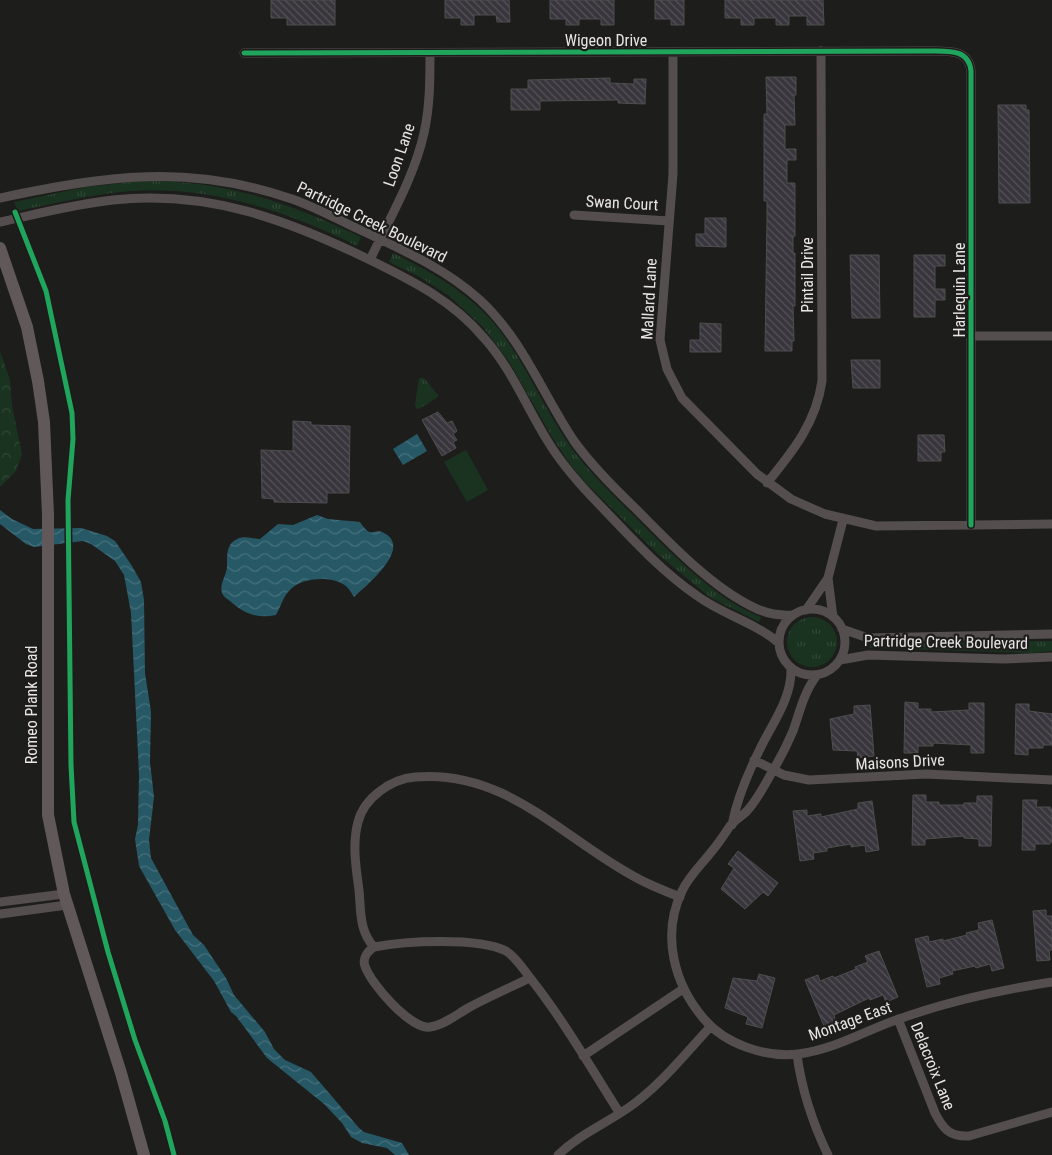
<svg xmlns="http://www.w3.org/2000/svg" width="1052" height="1155" font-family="'Roboto Condensed',sans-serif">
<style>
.grass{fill:url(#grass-tufts)}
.forest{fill:url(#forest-crowns)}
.pitch{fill:#1a3320}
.water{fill:url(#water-waves)}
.building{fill:url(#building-back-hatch);stroke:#4e4e4f}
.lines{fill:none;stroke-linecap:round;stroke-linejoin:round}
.street{stroke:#544e4e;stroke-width:9}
.secondary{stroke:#615959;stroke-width:12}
.cycleway-casing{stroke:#1e1d1b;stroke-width:8}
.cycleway{stroke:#20a55d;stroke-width:5}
.labels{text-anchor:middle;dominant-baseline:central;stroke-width:4.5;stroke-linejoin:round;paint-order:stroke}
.street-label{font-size:16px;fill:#e7e6e5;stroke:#1e1d1b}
</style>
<defs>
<pattern id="grass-tufts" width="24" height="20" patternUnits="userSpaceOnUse" patternTransform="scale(1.25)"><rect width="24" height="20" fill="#1a3320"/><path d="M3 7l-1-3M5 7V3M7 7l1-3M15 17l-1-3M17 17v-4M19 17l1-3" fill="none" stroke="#304736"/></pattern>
<pattern id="forest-crowns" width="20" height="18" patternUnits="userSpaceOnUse" patternTransform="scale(1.25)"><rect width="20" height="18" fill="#1a3320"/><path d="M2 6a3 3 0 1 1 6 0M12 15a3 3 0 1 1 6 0" fill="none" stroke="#304736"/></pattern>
<pattern id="water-waves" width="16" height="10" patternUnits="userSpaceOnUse" patternTransform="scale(1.25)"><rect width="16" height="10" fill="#275866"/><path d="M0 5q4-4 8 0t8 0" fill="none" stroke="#46707c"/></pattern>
<pattern id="building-back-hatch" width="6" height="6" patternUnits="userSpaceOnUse" patternTransform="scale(1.25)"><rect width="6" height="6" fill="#38353c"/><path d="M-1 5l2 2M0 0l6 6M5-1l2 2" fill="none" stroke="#555258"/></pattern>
</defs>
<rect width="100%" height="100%" fill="#1d1d1c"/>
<path class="grass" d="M141,181c84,-1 146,21 220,56l-4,9c-74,-37 -154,-63 -238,-54 -34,4 -68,12 -101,19l-4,-9 72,-15z
M393,253c36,18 71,37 99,68 29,34 46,75 70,113 19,31 46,56 72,82 35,35 80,83 127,101l-2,5 -48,-24 -51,-42 -73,-72 -17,-20 -18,-27 -42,-74 -27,-36 -35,-32 -30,-19 -29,-14z
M419,378h5l14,17v2l-19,12 -3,-1 -1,-3z
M787 642a25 25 0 1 1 50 0a25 25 0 1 1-50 0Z
M1052,641v10l-20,2 -162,-5v-4z"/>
<path class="forest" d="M0,351l10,29 2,26 10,48 -6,17 -16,16z"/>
<path class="pitch" d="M466,450l22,40 -21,12 -23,-40z"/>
<path class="water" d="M417,434l10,17 -24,14 -10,-16z
M0,510l12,9 21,10 48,-1 26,8 8,5 17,25 9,16 3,18 1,73 6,39 -1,50 4,35 -5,43 2,18 42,77 11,10 22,33 8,17 31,37 9,17 11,11 26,12 48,56 5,4 38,11 7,12h-14l-8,-7 -25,-5 -11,-6 -9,-14 -18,-19 -57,-46 -31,-42 -5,-4 -17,-31 -39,-51 -36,-64 -4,-27 3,-14 1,-51 -8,-161 -7,-38 -9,-14 -24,-17 -8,-3 -49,6 -8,-3 -26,-20z
M317,515l11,4 32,3c13,19 12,5 24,11 29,15 -18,53 -30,64 -2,-3 -4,-7 -7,-10 -13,-12 -47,-10 -58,4 -6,6 -9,17 -13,24 -18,4 -32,-1 -46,-14 -3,-2 -7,-5 -8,-8 -3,-9 5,-18 5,-27 0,-10 -1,-22 10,-27 7,-4 16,0 23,0l18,-15 15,1z"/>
<path class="building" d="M271,0h64v25h-48v-7h-16z
M445,0h64l1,22h-13l-1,-7h-22v10h-13v-7h-16z
M550,0h64v25h-13v-6h-22v6h-13v-6h-16z
M655,0h29v25h-13v-6h-16z
M725,0h98l1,25h-17v-9h-18v9h-13v-7h-22v7h-13v-7h-16z
M766,77h30v18h-2l1,30h-10v24h11v11h-9v23h8v53h-2v17h2v53h-2l1,35h-2v10h-27l2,-133v-17h-3v-87h3z
M610,78v5l24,1v-5h12l-1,25 -27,-1v-3l-78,1v9h-29v-21h17v-9z
M998,105h28v5h3l1,93h-31z
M705,218h21v29l-30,-1v-12h9z
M850,255h29l1,63h-28z
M914,255h31v11h-10v23h10v11h-10v17h-21z
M700,323l21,1v28h-31v-12h10z
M851,360h29v28h-27z
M438,412l9,11 5,-2 5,10 -4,3 4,6 -4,2 3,6 -14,8 -20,-36z
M293,421l18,1v3l39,1 -1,67h-22v10l-53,-1v-3l-12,-1 -1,-48 32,1z
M918,435h26l1,17h-4v9h-23z
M905,702l13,1v6h13v3l38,-2v-7h15v50h-13v-8l-38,-2v3h-15v7h-14z
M1016,704h13v7l23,3v31h-9v3h-15v7l-13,-1z
M870,705l4,51 -16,2 -1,-7 -24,-1 -3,-31 24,-5v-8z
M913,795h13v7h13v3h25v-2h13v-7h15l-1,50h-12v-7l-15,-1v-2l-39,3v6h-13z
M1023,800h14l-1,7h14l2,3v31l-2,3h-15v6h-13z
M872,801l7,49 -13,2 -1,-7 -14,2v-3l-24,4v3l-14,2 1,6 -14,2 -7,-50 14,-1v6l14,-2v3l37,-8v-6z
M738,851l40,32 -10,13 -5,-4 -18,17 -24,-20 13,-21 -6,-4z
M1046,910v6h6v34h-3l1,10 -13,1 -4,-50z
M992,920l12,48 -12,3 -2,-7 -14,4 -1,-2 -23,5 1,3 -14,4 1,6 -13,3 -12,-48 13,-3 1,6 14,-3v2l24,-6 -1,-2 13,-3 -1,-7z
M879,951l19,46 -12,5 -3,-7 -13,5 -1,-2 -35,17 2,7 -12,4 -19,-46 13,-5 2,6 13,-5 1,2 22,-9 -1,-2 13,-5 -3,-6z
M759,974l16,4 -13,50 -16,-4 2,-7 -23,-9 8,-30 24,3z"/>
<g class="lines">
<path class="street" d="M673,52v122l-13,166 7,29 15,29 75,76 34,25 34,15 51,12 176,-2
M244,53l689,-2c17,0 36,-1 38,20v454
M0,198c106,-22 187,-35 292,1 26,9 50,23 75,34 40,19 80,37 113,67 43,40 62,93 94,141 18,25 40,47 62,68 33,33 73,76 115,97 13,7 28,10 42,9
M574,215l95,6
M0,222c37,-8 75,-18 113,-22 95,-10 173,19 257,60 43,21 83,41 114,78 27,30 42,68 63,102 12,20 28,39 44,56 33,34 66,72 105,99 25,19 58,27 83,48
M370,260c19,-41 44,-82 54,-127 6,-27 6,-53 6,-80
M972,336h80
M767,483c26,-32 49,-60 55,-102l-1,-330
M828,578l5,39
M779 642a33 33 0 1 1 66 0a33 33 0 1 1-66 0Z
M806,610l22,-32 15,-58
M842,629l26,9 184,-4
M840,660l28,-5 136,4 48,-2
M817,675c-13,17 -17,36 -24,56 -6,14 -13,28 -21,41 -7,13 -15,28 -25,39 -5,5 -12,9 -17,15 -6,9 -11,17 -18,25 -10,13 -23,25 -30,40 -21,44 -8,93 22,128 21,25 62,39 94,35 36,-4 68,-24 101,-35 50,-18 101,-29 153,-37
M754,760l30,15 25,5 117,-6 126,6
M732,825c5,-27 16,-52 28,-76 13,-27 32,-51 31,-81
M0,902l64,-8
M0,914l67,-9
M374,947c-15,-16 -13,-36 -15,-57 -3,-22 -7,-46 -1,-68 6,-24 33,-43 57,-45 91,-8 147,61 220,100 14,8 30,14 45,20
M530,978c-21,10 -42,19 -62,30 -12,7 -24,17 -38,19 -19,3 -60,-44 -65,-61 -3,-8 3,-15 9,-19 31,-6 104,-10 132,4 10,6 18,19 25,28 33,42 60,89 88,133
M898,1019l37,94c8,16 15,24 34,23l83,-24
M797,1055c5,36 15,67 31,100
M583,1056l100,-67
M558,1155c23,-22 52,-33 77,-52 28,-21 52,-51 76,-77"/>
<path class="secondary" d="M0,248l27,79 11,54 6,41 4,93v300l16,79 57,179 23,82"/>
<g class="cycleway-casing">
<path id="cycleway" d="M244,53l689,-2c17,0 36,-1 38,20v454
M15,212l31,79 26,122 1,26 -5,61 3,265 3,57 34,130 27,88 30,81 9,34"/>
</g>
<use href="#cycleway" class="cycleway"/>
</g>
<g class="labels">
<g class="street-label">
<text x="606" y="40">Wigeon Drive</text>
<text transform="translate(399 155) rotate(-71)">Loon Lane</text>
<text transform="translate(622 203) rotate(3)">Swan Court</text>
<text transform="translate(372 222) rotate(26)">Partridge Creek Boulevard</text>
<text transform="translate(807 275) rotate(-90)">Pintail Drive</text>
<text transform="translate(959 290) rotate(-90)">Harlequin Lane</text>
<text transform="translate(649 299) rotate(-87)">Mallard Lane</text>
<text transform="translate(946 642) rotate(1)">Partridge Creek Boulevard</text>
<text transform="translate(31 705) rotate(-90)">Romeo Plank Road</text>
<text transform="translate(900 762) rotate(-3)">Maisons Drive</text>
<text transform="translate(850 1021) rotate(-20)">Montage East</text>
<text transform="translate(933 1066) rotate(68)">Delacroix Lane</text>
</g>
</g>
</svg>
